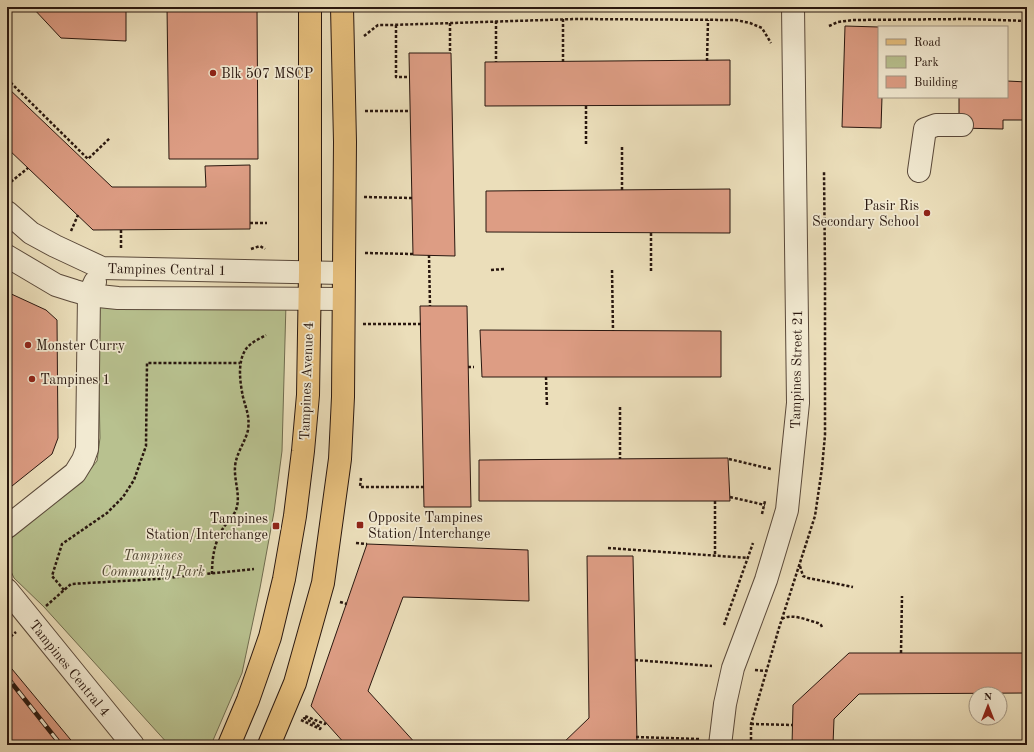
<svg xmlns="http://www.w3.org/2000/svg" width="1034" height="752" viewBox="0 0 1034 752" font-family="'Old Standard TT',serif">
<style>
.green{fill:#b8c18f;stroke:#706c4f}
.building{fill:#dd9d84;stroke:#29170f}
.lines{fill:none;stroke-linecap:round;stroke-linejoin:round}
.minor-casing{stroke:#5a493a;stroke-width:24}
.major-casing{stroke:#29170f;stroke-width:24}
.path{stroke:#29170f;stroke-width:2.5;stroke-dasharray:3 2;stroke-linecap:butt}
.minor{stroke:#f2ead2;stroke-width:22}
.major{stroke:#e6bf7d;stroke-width:22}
.rail-casing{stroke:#29170f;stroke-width:4.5}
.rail{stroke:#f2ead2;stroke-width:3;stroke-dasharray:9;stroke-linecap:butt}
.poi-dot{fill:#8f2418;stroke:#f2ead2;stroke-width:1.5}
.labels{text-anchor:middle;stroke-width:3.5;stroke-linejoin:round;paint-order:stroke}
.poi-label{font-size:14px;fill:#29170f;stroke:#f2ead2;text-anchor:start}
.street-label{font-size:14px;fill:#29170f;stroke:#f2ead2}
.park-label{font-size:14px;font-style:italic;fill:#544a35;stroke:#f2ead2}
</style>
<rect width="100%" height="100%" fill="#ebdeba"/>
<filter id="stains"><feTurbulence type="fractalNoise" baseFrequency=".005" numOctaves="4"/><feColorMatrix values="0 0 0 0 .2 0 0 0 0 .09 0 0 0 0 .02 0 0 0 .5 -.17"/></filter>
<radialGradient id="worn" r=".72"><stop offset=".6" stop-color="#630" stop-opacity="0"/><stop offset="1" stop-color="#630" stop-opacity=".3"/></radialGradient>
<polygon class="green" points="97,300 286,303 282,451 274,512 260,588 242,673 211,745 169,745 44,607 14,578 7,563 7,547 13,536 85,476 97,461 100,438"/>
<g class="building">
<polygon points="32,7 126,7 126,41 61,38"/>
<polygon points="167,7 257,7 258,159 169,159"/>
<polygon points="845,26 879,27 879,97 882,97 881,128 842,127"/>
<polygon points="409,53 451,53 455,256 413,255"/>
<polygon points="730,60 730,105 485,106 485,62"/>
<polygon points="1007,81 1027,82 1027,120 1003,120 1003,129 959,128 959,97 1007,97"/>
<polygon points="7,87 112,187 206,187 205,166 250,165 250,229 93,230 7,148"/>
<polygon points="730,189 730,233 486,232 486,191"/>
<polygon points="7,292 46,310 57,320 58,438 52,454 7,490"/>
<polygon points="420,306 467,306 471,507 424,507"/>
<polygon points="480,330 721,331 721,377 482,377"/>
<polygon points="728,458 730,501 479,501 479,460"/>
<polygon points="367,544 528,550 529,601 403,597 368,691 417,745 346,745 311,706"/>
<polygon points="587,556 633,556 637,740 631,745 561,745 589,718"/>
<polygon points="849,653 1027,653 1027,693 859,694 834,719 833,745 792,745 793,705"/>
<polygon points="7,663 75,745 7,745"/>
</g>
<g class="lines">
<g class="minor-casing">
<g id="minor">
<polyline points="919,171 925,129 936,125 962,125"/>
<polyline points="7,212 31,233 55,246 102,268 343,273"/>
<polyline points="7,256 56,285 75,291 89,295 118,298 343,299"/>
<polyline points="7,527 75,473 83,460 87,449 89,295 95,282"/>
<polyline points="7,590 133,745"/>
<polyline points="720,745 725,704 733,668 766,580 787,510 798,403 793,7"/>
</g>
</g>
<g class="major-casing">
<g id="major">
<polyline points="229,745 248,700 270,637 284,579 295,516 303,451 308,395 310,272 310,7"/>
<polyline points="269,745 295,683 323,583 340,459 343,397 345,142 342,7"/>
</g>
</g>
<g class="path">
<polyline points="563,19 563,62"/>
<polyline points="496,21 496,62"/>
<polyline points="450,23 450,53"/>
<polyline points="396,25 396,77 410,77"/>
<polyline points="829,26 838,22 853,20 969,19 1027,21"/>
<polyline points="364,36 378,25 391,25 575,19 736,20 750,23 762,28 771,43"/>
<polyline points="707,61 708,20"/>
<polyline points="7,79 88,159 110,138"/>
<polyline points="586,106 586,146"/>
<polyline points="365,111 410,111"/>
<polyline points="622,147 622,190"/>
<polyline points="7,185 28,168"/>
<polyline points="364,197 412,198"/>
<polyline points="250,223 267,223"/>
<polyline points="121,230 121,248"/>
<polyline points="71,231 78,215"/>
<polyline points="251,249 260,246 265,249"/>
<polyline points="365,253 413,254"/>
<polyline points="429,255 430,306"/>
<polyline points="491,270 504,269"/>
<polyline points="612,270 613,331"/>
<polyline points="651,271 651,233"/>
<polyline points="363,324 421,324"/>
<polyline points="468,367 474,367"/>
<polyline points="546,377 547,406"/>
<polyline points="620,407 620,459"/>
<polyline points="729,459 771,469"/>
<polyline points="361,478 360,487 424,487"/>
<polyline points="730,497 765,505"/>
<polyline points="715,501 715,556"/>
<polyline points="762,514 765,501"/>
<polyline points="356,543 367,544"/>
<polyline points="608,548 748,558"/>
<polyline points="800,566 803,576 808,578 853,587"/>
<path d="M212,574C212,559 214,544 222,530C226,523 233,517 236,510C241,496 234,481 235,467C236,453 245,443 248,430C250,416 246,409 243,397C240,382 237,362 246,349C250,343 259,339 266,335"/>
<polyline points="64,590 52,576 62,544 107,513 123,497 134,480 146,446 147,363 240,363"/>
<polyline points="340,602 347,604"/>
<polyline points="46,606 71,584 157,579 254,569"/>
<path d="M782,619C791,613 807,620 818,623L821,625L822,627"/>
<polyline points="724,625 753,543"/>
<polyline points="7,640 16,632"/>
<polyline points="901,653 902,596"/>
<polyline points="635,660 712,666"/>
<polyline points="755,670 767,671"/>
<polyline points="301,720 320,729 321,727 304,718 305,716 325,724 326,722"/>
<polyline points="751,724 793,725"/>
<polyline points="636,737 699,739"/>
<polyline points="154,741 157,745"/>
<polyline points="751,745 751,724 779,628 815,516 822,468 825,435 825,268 824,171"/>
</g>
<use href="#minor" class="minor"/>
<use href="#major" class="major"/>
<g class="rail-casing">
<polyline id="rail" points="7,677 61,745"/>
</g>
<use href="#rail" class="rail"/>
</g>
<g class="poi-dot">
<circle cx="213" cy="73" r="4"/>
<circle cx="927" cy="213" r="4"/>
<circle cx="28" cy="345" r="4"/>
<circle cx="32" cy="379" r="4"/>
<rect x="356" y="521" width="8" height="8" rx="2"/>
<rect x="272" y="522" width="8" height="8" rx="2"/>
</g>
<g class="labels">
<g class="poi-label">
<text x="221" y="78">Blk 507 MSCP</text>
<text x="919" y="210" text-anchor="end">Pasir Ris<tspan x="919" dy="16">Secondary School</tspan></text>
<text x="36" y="350">Monster Curry</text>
<text x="40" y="384">Tampines 1</text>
<text x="368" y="522">Opposite Tampines<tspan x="368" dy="16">Station/Interchange</tspan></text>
<text x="268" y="523" text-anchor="end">Tampines<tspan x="268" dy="16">Station/Interchange</tspan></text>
</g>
<g class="street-label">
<text transform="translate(167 269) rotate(1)" y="5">Tampines Central 1</text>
<text transform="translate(796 369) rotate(-89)" y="5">Tampines Street 21</text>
<text transform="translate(306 381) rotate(-88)" y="5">Tampines Avenue 4</text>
<text transform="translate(70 668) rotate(51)" y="5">Tampines Central 4</text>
</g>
<g class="park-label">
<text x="153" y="560">Tampines<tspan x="153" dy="16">Community Park</tspan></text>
</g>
</g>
<rect width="1034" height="752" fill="none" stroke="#ebdeba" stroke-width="24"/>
<rect x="8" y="8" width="1018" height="736" fill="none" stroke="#29170f" stroke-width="2"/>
<rect x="12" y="12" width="1010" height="728" fill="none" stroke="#29170f"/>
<rect x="878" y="26" width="130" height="72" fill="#f2ead2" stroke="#a29684"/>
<rect x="886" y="39" width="20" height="6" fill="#e6bf7d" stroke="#a29684"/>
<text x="914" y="46" font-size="12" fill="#29170f">Road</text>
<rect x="886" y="56" width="20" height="12" fill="#b8c18f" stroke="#a29684"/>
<text x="914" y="66" font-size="12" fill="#29170f">Park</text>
<rect x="886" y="76" width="20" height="12" fill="#dd9d84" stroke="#a29684"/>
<text x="914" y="86" font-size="12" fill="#29170f">Building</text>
<g transform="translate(988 706)"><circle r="19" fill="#f2ead2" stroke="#a29684"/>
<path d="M0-3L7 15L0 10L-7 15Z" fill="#8f2418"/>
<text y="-6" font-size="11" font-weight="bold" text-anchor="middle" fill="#29170f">N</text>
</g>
<rect width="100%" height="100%" filter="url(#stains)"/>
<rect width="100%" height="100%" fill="url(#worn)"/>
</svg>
